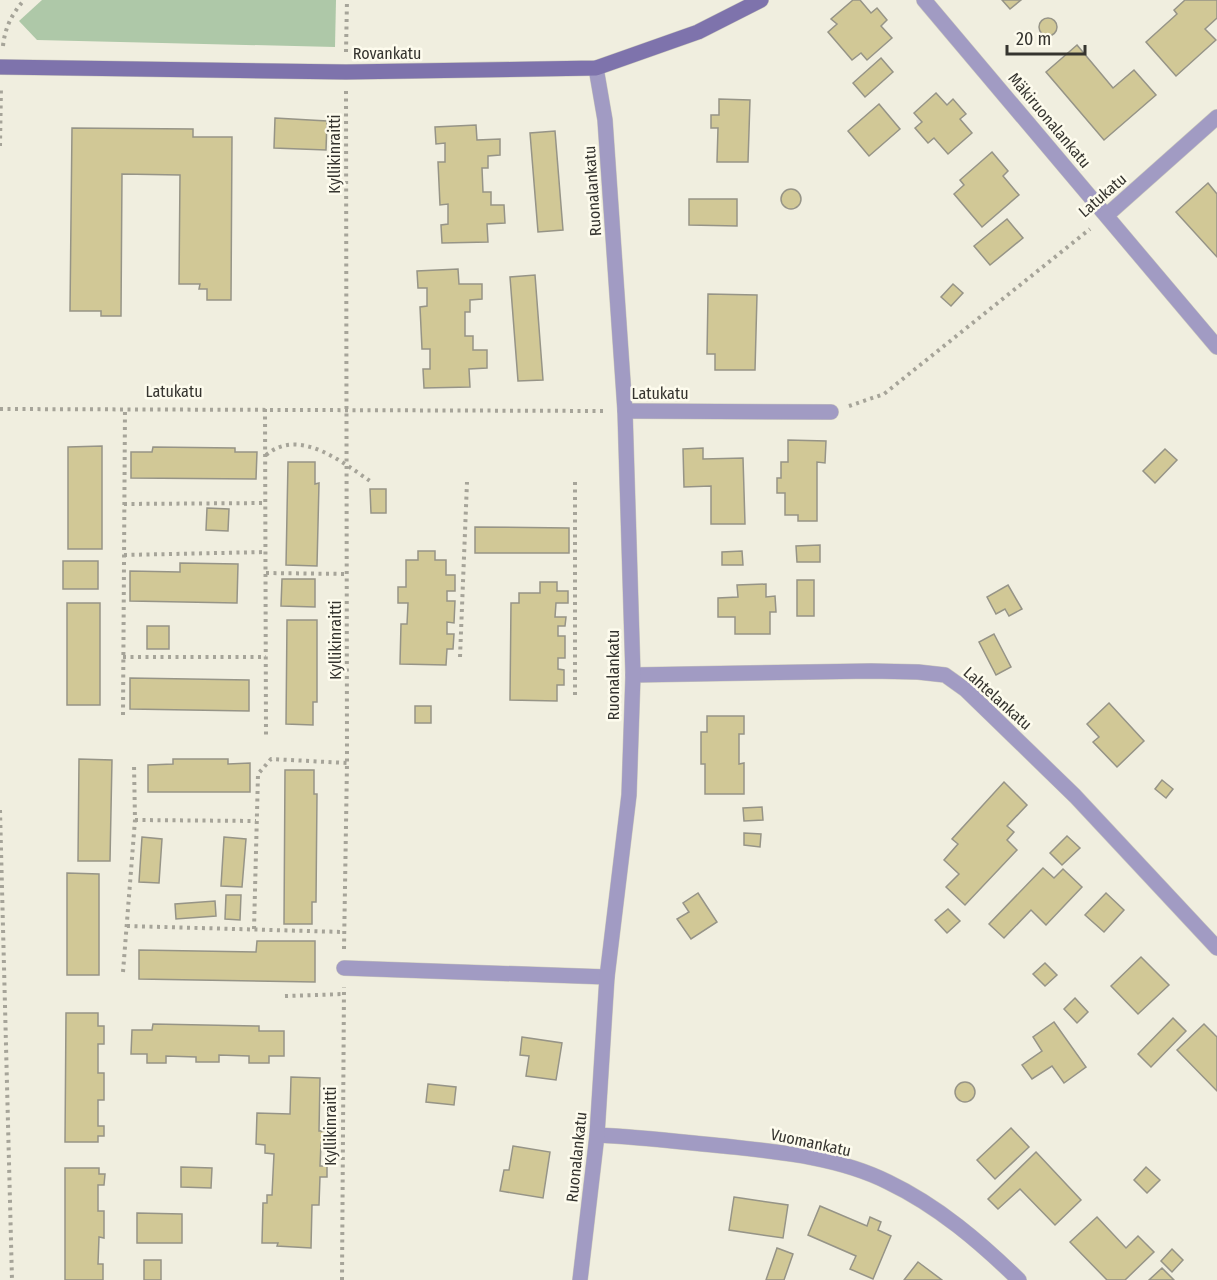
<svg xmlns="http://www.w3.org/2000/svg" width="1217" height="1280" viewBox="0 0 1217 1280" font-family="'Fira Sans Condensed',sans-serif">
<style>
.green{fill:#aec8a8}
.building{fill:#d1c896;stroke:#969487;stroke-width:1.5}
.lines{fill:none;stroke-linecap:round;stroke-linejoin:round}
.street-casing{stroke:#cbc9bc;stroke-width:16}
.secondary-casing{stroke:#cbc9bc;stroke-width:16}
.path{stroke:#a6a499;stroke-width:4;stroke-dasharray:3 4.5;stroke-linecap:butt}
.street{stroke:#a19bc3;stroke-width:15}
.secondary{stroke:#7e73ac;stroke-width:15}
.labels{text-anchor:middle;stroke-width:5;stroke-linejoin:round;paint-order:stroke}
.street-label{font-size:16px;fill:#35342f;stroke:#fdfbed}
</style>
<rect width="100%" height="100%" fill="#f0eedf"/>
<polygon class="green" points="42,0 336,0 335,47 37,40 19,21"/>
<g class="building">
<polygon points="853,0 860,0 871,13 877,8 887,20 881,26 892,38 867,60 861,53 852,60 828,32 837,24 831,19"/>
<polygon points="1002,0 1021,0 1010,9"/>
<polygon points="1185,0 1217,0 1217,18 1205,29 1216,40 1176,76 1146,42 1177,14 1174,10"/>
<circle cx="1048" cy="27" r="9"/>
<polygon points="1077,45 1113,88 1134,70 1156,95 1104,140 1046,72"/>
<polygon points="881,58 893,72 865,97 853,83"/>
<polygon points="936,93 947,105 953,99 966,114 960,119 972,133 948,154 934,138 928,143 915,128 922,122 914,113"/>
<polygon points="719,99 750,100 748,162 717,162 718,128 711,128 711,115 719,115"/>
<polygon points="879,104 900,129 869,156 848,131"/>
<polygon points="275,118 327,121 326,150 274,148"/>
<polygon points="476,125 477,140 500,139 500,155 488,156 488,168 482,168 483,192 491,192 491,205 504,205 505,223 487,224 488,242 442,243 441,225 448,224 448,204 440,205 438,162 445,162 445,143 436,144 435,127"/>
<polygon points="72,128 193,129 193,137 232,137 231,300 207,300 207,289 199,289 200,284 179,284 180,175 122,174 121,316 101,316 101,311 70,311"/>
<polygon points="555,131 563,230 538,232 530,133"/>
<polygon points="992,152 1008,171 1003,176 1019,195 982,227 954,194 964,185 960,180"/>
<polygon points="1208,183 1217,194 1217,257 1176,212"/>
<circle cx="791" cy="199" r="10"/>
<polygon points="689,199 737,199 737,226 689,225"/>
<polygon points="1007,219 1023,238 990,265 974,246"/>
<polygon points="458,269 459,284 482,284 482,299 470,300 470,312 465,312 465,336 473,336 473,350 487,350 487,368 469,369 470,387 424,388 423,369 430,369 430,349 422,349 420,307 427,306 427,288 418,288 417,271"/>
<polygon points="535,275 543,380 518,381 510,277"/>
<polygon points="953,284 963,293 951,306 941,297"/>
<polygon points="708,294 757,295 755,370 715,370 715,354 707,354"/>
<polygon points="788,440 826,441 825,463 817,462 817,521 798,521 798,515 785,515 785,493 777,493 777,478 781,478 781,462 788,462"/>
<polygon points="102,446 102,549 68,549 68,447"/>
<polygon points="153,447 235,448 235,452 257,452 256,479 131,478 131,452 152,452"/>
<polygon points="703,448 703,459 743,458 745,524 711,524 711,486 684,487 683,449"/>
<polygon points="1165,449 1177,460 1155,483 1143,471"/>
<polygon points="288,462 315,462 315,484 319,483 317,566 286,565"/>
<polygon points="370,489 386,489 386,513 371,513"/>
<polygon points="207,508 229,509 228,531 206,530"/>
<polygon points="475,527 569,528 569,553 475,553"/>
<polygon points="820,545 820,562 797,562 796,546"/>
<polygon points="418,551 435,551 435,560 446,560 446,575 455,575 455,591 447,591 447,601 455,601 454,623 447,622 447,634 454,634 453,649 447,649 446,665 400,664 401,624 407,624 408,603 398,603 398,587 406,587 406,560 418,560"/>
<polygon points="742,551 743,565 722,565 722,552"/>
<rect x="63" y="561" width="35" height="28"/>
<polygon points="180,563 238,564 237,603 130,601 130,571 180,572"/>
<polygon points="282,579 315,579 315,607 281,606"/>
<rect x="797" y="580" width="17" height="36"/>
<polygon points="540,582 557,582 557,591 568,591 568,603 556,603 555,617 566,617 565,626 558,626 558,636 565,636 565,658 558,658 558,669 564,670 564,685 557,685 557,701 510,700 511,603 519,603 519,593 540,593"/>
<polygon points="766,584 766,597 775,596 776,612 770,612 770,634 735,634 735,617 718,617 718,598 738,597 737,585"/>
<polygon points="1008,585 1022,609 1009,616 1005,609 996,614 987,597"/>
<rect x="67" y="603" width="33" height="102"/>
<polygon points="287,620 317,620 317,702 313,702 313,725 286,724"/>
<rect x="147" y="626" width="22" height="23"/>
<polygon points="994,634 1011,667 996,675 979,642"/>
<polygon points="130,678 249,680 249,711 130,709"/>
<polygon points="1109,703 1144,741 1117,767 1093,742 1099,737 1087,724"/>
<rect x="415" y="706" width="16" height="17"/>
<polygon points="707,716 744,716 744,734 739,734 739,764 744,763 744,794 705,794 705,764 701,764 701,732 707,732"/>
<polygon points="79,759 112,760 110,861 78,861"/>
<polygon points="173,759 228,759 228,764 250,763 250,792 148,792 148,765 173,764"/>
<polygon points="285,770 314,770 314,794 317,794 316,902 312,902 312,924 284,924"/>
<polygon points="1162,780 1173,789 1166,798 1155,789"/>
<polygon points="1004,782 1027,805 1007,826 1014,832 1007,840 1017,850 965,905 946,887 959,874 944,860 958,844 952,839"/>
<polygon points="762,807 763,820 744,821 743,808"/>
<polygon points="744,833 761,834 760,847 744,845"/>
<polygon points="1067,836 1080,848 1062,865 1050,853"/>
<polygon points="142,837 162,839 159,883 139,882"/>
<polygon points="224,837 246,839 242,887 221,886"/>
<polygon points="1043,868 1054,878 1063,869 1082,887 1046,925 1031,910 1004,938 989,924"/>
<polygon points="67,873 99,874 99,975 67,975"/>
<polygon points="698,893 717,922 691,939 677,919 689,912 683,903"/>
<polygon points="1106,893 1124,910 1104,932 1085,915"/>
<polygon points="226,895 241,895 240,920 225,919"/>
<polygon points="215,901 216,916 176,919 175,904"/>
<polygon points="948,909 960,921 947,933 935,920"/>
<polygon points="257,941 315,941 315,982 139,979 139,950 256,952"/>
<polygon points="1141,957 1169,985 1138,1014 1111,986"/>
<polygon points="1045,963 1057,975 1045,986 1033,974"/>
<polygon points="1075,998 1088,1012 1077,1023 1064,1009"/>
<polygon points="66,1013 98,1013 98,1026 104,1026 104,1044 98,1044 98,1073 104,1073 104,1100 98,1100 98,1126 104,1126 104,1136 98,1136 98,1142 65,1142"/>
<polygon points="1173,1018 1186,1031 1151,1067 1138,1054"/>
<polygon points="1054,1022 1086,1067 1064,1083 1052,1066 1032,1079 1022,1065 1042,1051 1033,1037"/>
<polygon points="153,1024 259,1026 259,1031 284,1031 284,1056 269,1056 269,1063 249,1063 249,1056 219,1055 219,1062 196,1062 196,1057 166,1056 166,1063 147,1063 147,1054 131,1054 132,1030 152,1030"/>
<polygon points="1204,1024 1217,1037 1217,1091 1177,1050"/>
<polygon points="522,1037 562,1043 556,1080 526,1076 529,1056 520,1055"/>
<polygon points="291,1077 320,1078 319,1131 327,1131 327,1143 321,1143 320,1166 327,1166 327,1177 320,1177 319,1205 312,1205 311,1248 277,1246 278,1243 262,1243 263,1203 267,1203 267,1195 272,1195 274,1154 265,1153 265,1145 256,1144 257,1113 290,1114"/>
<circle cx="965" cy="1092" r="10"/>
<polygon points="428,1084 456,1087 454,1105 426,1102"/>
<polygon points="1011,1128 1029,1147 995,1179 977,1160"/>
<polygon points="513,1146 550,1152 543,1198 500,1191 504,1170 509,1170"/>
<polygon points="1036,1152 1081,1200 1055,1225 1020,1189 998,1209 988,1199"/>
<polygon points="181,1167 212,1168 211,1188 181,1187"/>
<polygon points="1146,1167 1160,1180 1147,1193 1134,1180"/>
<polygon points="65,1168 99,1168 99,1174 105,1174 104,1185 98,1185 98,1211 104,1211 104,1238 99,1237 98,1264 103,1264 103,1280 65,1280"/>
<polygon points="734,1197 788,1205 783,1238 729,1230"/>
<polygon points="820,1206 867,1226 870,1217 881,1222 878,1230 891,1236 873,1279 850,1269 856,1256 808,1235"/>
<polygon points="137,1213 182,1214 182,1243 137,1243"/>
<polygon points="1097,1217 1126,1248 1138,1236 1154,1252 1125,1280 1107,1280 1070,1242"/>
<polygon points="777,1248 793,1254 784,1280 766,1280"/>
<polygon points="1172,1249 1183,1260 1172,1272 1161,1261"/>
<rect x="144" y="1260" width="17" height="20"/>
<polygon points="918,1262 942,1280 904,1280"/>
<polygon points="1162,1268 1174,1280 1149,1280"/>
</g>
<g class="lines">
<g class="street-casing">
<g id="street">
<polyline points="924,0 1217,347"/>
<polyline points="1107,215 1217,117"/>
<polyline points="625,411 831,412"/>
<polyline points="633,675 871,671 918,672 945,675 966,690 1075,796 1217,948"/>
<polyline points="344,968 607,977"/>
<path d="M597,1135C640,1137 682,1142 724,1146C779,1152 838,1157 888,1182C938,1206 980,1242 1019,1280"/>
<polyline points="580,1280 597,1135 607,977 629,795 633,675 625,411 605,120 596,68"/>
</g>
</g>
<g class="secondary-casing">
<polyline id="secondary" points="0,67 346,72 596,68 698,32 761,0"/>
</g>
<g class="path">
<path d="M3,46C5,27 12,14 24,0"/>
<polyline points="346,52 347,0"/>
<polyline points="0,146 1,87"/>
<polyline points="849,406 884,394 1090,229"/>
<polyline points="0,409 605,411"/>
<polyline points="265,409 266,735"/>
<path d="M266,455C299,427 342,462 370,481"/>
<polyline points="575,482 575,699"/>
<polyline points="124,504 266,503"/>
<polyline points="124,555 266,552"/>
<polyline points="266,573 347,574"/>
<polyline points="123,657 266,657"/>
<polyline points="460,657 467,482"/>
<polyline points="123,715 125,409"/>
<polyline points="0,810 12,1280"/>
<polyline points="135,820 256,821"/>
<polyline points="127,926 343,932"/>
<polyline points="254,929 258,774 271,759 347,763"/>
<polyline points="344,949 347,763 346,90"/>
<polyline points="123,972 135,820 134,764"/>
<polyline points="285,996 344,994"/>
<polyline points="342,1280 344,987"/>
</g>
<use href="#street" class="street"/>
<use href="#secondary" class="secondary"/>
</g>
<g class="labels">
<g class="street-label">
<text x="387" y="59">Rovankatu</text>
<text transform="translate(1050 120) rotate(50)" y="6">Mäkiruonalankatu</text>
<text transform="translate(334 154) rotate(-90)" y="6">Kyllikinraitti</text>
<text transform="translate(592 191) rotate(-94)" y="6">Ruonalankatu</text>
<text transform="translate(1102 195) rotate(-41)" y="6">Latukatu</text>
<text x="174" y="397">Latukatu</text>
<text x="660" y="399">Latukatu</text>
<text transform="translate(335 640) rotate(-90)" y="6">Kyllikinraitti</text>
<text transform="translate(613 675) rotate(-90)" y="6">Ruonalankatu</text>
<text transform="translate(998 698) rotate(42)" y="6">Lahtelankatu</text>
<text transform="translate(330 1126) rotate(-90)" y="6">Kyllikinraitti</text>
<text transform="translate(811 1142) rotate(12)" y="6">Vuomankatu</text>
<text transform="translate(576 1157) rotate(-84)" y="6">Ruonalankatu</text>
</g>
</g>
<path d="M1007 45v9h78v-9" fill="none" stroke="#35342f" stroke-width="3"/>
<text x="1016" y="45" font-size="18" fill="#35342f" stroke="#fdfbed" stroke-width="4.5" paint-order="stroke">20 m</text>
</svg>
